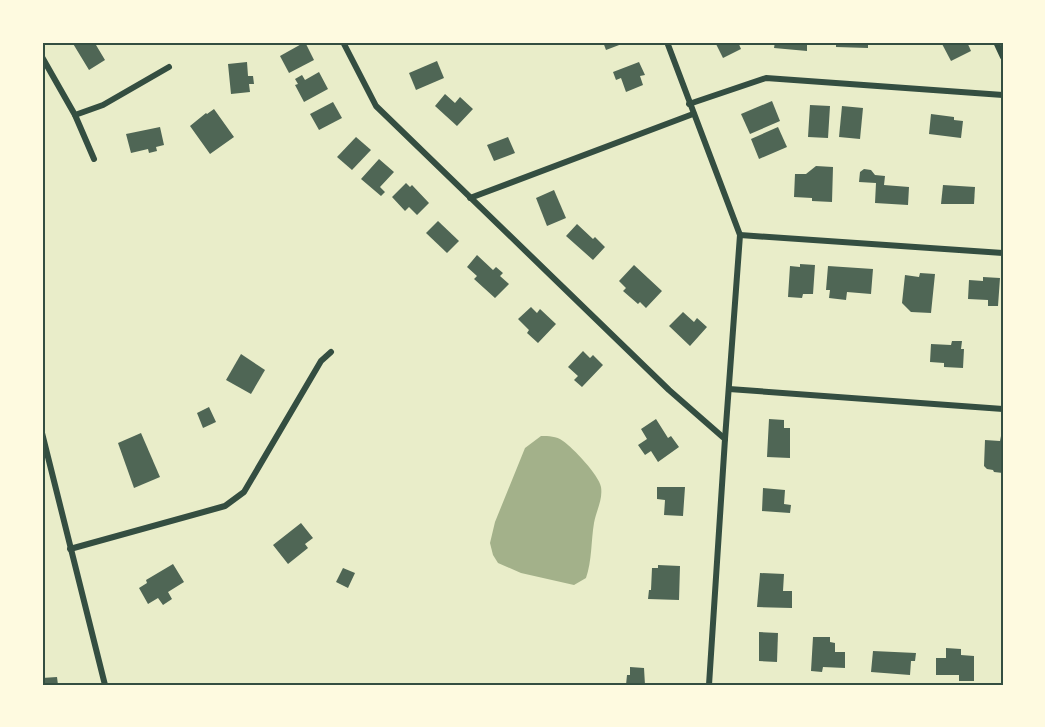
<svg xmlns="http://www.w3.org/2000/svg" width="1045" height="727" viewBox="0 0 1045 727" font-family="'PT Serif',serif">
<style>
.water{fill:#a3b18a}
.building{fill:#4f6655}
.lines{fill:none;stroke-linecap:round;stroke-linejoin:round}
.minor{stroke:#344e41;stroke-width:6}
.neatline{fill:none;stroke:#344e41;stroke-width:2}
</style>
<rect width="100%" height="100%" fill="#e9edc9"/>
<path class="water" d="M541,436C549,436 556,436 563,441C573,448 599,475 601,487C603,500 596,511 594,523C591,541 592,561 586,578L574,585L521,573L498,563L493,555L490,543L495,522L525,448Z"/>
<g class="building">
<polygon points="72,42 101,42 96,45 105,60 89,70"/>
<polygon points="305,42 314,60 289,73 280,56"/>
<polygon points="603,42 627,42 606,50"/>
<polygon points="715,42 738,42 741,49 723,58"/>
<polygon points="775,42 807,42 807,51 774,48"/>
<polygon points="836,42 868,42 868,48 836,47"/>
<polygon points="941,42 967,42 971,51 951,61"/>
<polygon points="437,61 444,78 416,90 409,73"/>
<polygon points="247,62 248,76 253,76 254,84 249,84 250,92 231,94 228,64"/>
<polygon points="639,62 645,75 640,76 643,85 626,92 621,78 616,80 613,72"/>
<polygon points="319,72 328,89 304,102 295,85 298,84 295,79 302,75 305,80"/>
<polygon points="445,94 455,103 460,97 473,109 457,126 435,106"/>
<polygon points="772,101 780,121 750,134 741,114"/>
<polygon points="333,102 342,118 319,130 310,114"/>
<polygon points="810,105 830,106 828,138 808,137"/>
<polygon points="842,106 863,108 860,139 839,137"/>
<polygon points="214,109 234,137 210,154 190,126 206,113 207,114"/>
<polygon points="931,114 954,117 954,120 963,121 961,138 929,134"/>
<polygon points="160,127 164,145 156,147 157,151 149,153 148,149 131,153 126,134"/>
<polygon points="778,127 787,147 759,159 751,139"/>
<polygon points="356,137 371,150 352,170 337,157"/>
<polygon points="508,137 515,153 494,161 487,145"/>
<polygon points="379,159 394,172 380,187 385,192 381,196 361,179"/>
<polygon points="816,166 833,167 832,202 812,201 812,198 794,197 795,174 806,174"/>
<polygon points="864,169 871,170 875,175 885,176 884,185 909,187 908,205 875,203 876,183 859,182 860,172"/>
<polygon points="406,183 410,187 412,185 429,203 417,215 409,207 405,211 392,197"/>
<polygon points="943,185 975,187 974,204 941,204"/>
<polygon points="554,190 566,218 547,226 536,198"/>
<polygon points="438,221 459,241 447,253 426,233"/>
<polygon points="577,224 593,239 595,237 605,247 593,260 566,236"/>
<polygon points="477,255 493,270 496,267 503,273 500,276 509,284 495,298 474,279 477,276 467,267"/>
<polygon points="800,264 815,265 813,294 803,294 802,298 788,297 790,266 800,267"/>
<polygon points="634,265 662,291 646,308 640,302 638,304 623,291 626,288 619,281"/>
<polygon points="828,266 873,269 871,294 847,292 846,300 829,298 830,290 826,290"/>
<polygon points="920,273 935,274 931,313 911,312 902,303 905,275 919,277"/>
<polygon points="983,277 1000,278 998,306 988,306 988,300 968,299 969,280 983,281"/>
<polygon points="531,307 537,313 540,309 556,324 538,343 527,333 529,330 518,319"/>
<polygon points="683,312 694,322 697,318 707,327 690,346 669,326"/>
<polygon points="952,341 962,341 961,349 964,349 963,368 944,367 944,363 930,362 931,344 951,345"/>
<polygon points="583,351 590,358 593,355 603,365 582,387 574,380 578,376 568,367"/>
<polygon points="241,354 265,370 251,394 226,380"/>
<polygon points="209,407 216,422 203,428 197,413"/>
<polygon points="656,419 668,438 671,436 679,447 658,462 651,451 645,455 638,445 647,439 641,429"/>
<polygon points="769,419 784,420 784,428 790,428 790,458 767,457"/>
<polygon points="141,433 160,477 134,488 118,443"/>
<polygon points="1001,436 1003,436 1003,473 994,472 993,470 987,469 984,466 985,440 1000,441"/>
<polygon points="657,487 685,487 683,516 664,515 665,500 657,499"/>
<polygon points="763,488 785,490 784,504 791,505 790,513 762,511"/>
<polygon points="301,523 313,538 305,544 308,548 288,564 273,545"/>
<polygon points="173,564 184,582 168,592 172,599 163,605 158,598 148,604 139,588 147,583 146,580"/>
<polygon points="658,565 680,566 679,600 648,599 649,590 651,590 652,568 658,568"/>
<polygon points="343,568 355,573 348,588 336,582"/>
<polygon points="760,573 784,574 783,591 792,591 792,608 757,607"/>
<polygon points="759,632 778,633 777,662 759,661"/>
<polygon points="813,637 830,637 830,642 835,643 835,652 845,652 845,668 823,667 822,672 811,671"/>
<polygon points="946,648 961,649 961,655 974,656 974,681 959,681 959,675 936,675 936,658 946,658"/>
<polygon points="873,651 916,653 915,661 911,661 910,675 871,672"/>
<polygon points="630,667 644,668 645,685 626,685 627,675 630,675"/>
<polygon points="57,677 58,685 42,685 42,678"/>
</g>
<g class="lines">
<g class="minor">
<polyline points="343,42 376,106 669,390 725,439 709,685"/>
<polyline points="667,42 740,235 725,439"/>
<polyline points="996,42 1003,57"/>
<polyline points="42,57 75,115 94,159"/>
<polyline points="689,104 766,78 1003,95"/>
<polyline points="75,115 103,105 169,67"/>
<polyline points="470,198 693,114"/>
<polyline points="740,235 1003,253"/>
<polyline points="729,389 1003,409"/>
<polyline points="42,433 105,685"/>
<polyline points="70,549 225,506 244,492 321,361 331,352"/>
</g>
</g>
<rect width="1045" height="727" fill="none" stroke="#fefae0" stroke-width="87"/>
<rect x="44" y="44" width="958" height="640" class="neatline"/>
</svg>
